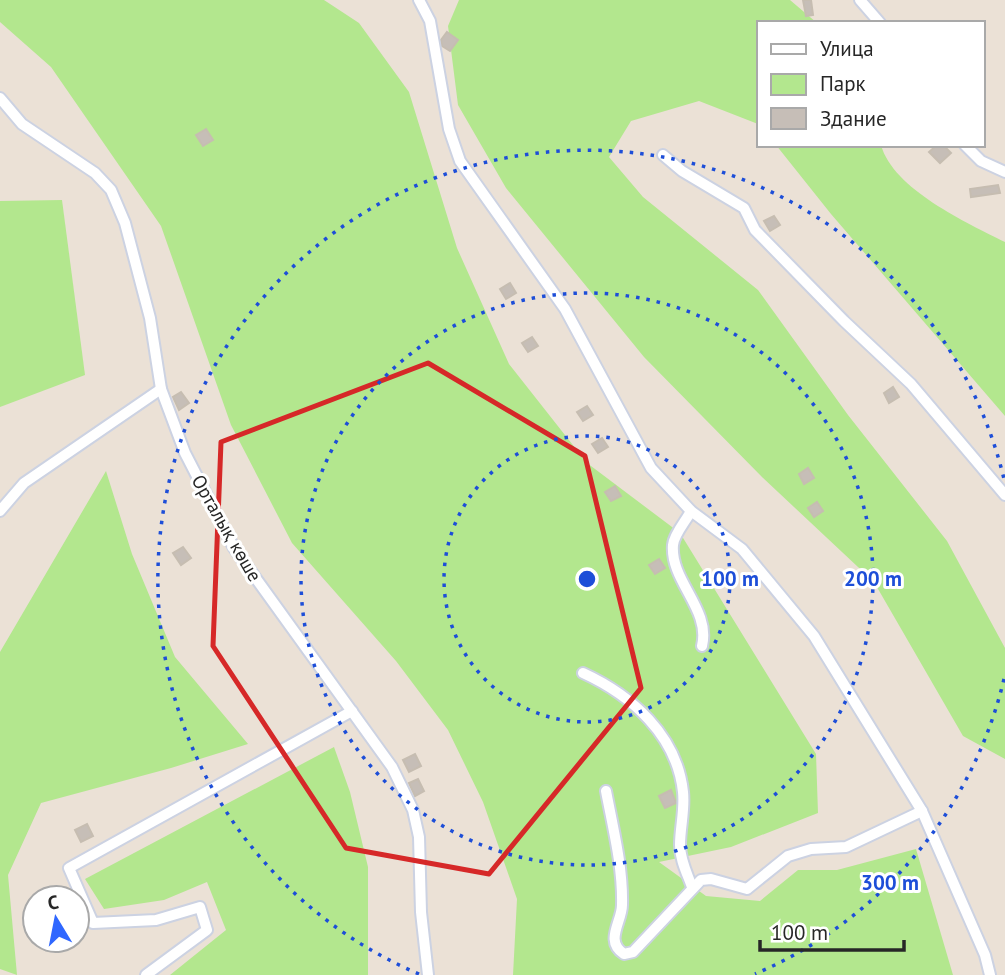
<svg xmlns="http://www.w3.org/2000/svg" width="1005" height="975" viewBox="0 0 1005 975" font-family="'PT Sans',sans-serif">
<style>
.green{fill:#b3e78e}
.building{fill:#c6beb7;stroke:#c6bdb1;stroke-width:2}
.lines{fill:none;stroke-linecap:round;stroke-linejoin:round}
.minor-casing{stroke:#ccd2e2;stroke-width:14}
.minor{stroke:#fff;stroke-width:10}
.marked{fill:none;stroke:#d62828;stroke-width:5;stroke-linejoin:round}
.ring{fill:none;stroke:#1d4ed8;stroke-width:3.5;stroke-dasharray:3.5 7}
.labels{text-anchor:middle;stroke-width:6;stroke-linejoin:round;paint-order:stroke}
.street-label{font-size:19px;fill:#272727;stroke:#fff}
.centre{fill:#1d4ed8;stroke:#fff;stroke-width:3.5}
.ring-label{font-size:21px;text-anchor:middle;font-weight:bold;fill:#1d4ed8;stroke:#fff;stroke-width:6;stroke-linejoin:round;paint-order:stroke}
</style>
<rect width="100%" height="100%" fill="#ebe1d6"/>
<g class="green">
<polygon points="0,0 324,0 359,23 409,92 457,248 509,364 587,463 680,533 816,754 818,813 731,847 659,862 706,896 760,901 798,870 837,870 916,849 953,975 513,975 517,899 483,802 448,730 396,661 292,543 231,425 161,226 51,67 0,22"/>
<polygon points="459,0 790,0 817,23 758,23 758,124 699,101 631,121 609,157 643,197 758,290 848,415 947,541 1005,648 1005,759 963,736 874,582 762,477 644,357 506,188 458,105 448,26"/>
<path d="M776,145H881C893,189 967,223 1005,242V416L831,214Z"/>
<polygon points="62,200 85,375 0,407 0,201"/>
<polygon points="106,471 132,554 175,657 248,744 171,768 41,803 8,875 17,975 0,969 0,652"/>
<polygon points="334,747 350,792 368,867 368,975 170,975 226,930 207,882 164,900 104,909 85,879"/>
</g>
<g class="building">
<polygon points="803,0 811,0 813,15 806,16"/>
<polygon points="447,32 458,40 450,51 442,46 441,40"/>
<polygon points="206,129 213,140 203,146 196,135"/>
<polygon points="937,145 943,145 951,153 940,163 929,152"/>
<polygon points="998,185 1000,193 971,197 970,189"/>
<polygon points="774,216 780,225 770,231 764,221"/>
<polygon points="510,283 516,293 506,299 500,289"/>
<polygon points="532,337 538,346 528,352 522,343"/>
<polygon points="893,387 899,397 889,403 884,393"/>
<polygon points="181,392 189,403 179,410 173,397"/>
<polygon points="587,406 593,415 583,421 577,412"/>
<polygon points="602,438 608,447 598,453 592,444"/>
<polygon points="808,468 814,478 804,484 799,474"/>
<polygon points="615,486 621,496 611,501 605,492"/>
<polygon points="817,502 823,511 814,517 808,508"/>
<polygon points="183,547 191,558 181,565 173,553"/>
<polygon points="659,559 665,568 655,574 649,565"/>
<polygon points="415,754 421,766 409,772 403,760"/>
<polygon points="418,779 424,791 415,796 409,783"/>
<polygon points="671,790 676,803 665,808 659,796"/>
<polygon points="87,824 93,836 81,842 75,830"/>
</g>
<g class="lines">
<g class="minor-casing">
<g id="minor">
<polyline points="419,0 430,21 449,129 460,161 565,309 651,468 691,511 742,549 814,636 922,811 985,955 990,975"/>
<polyline points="860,0 880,23"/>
<polyline points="0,98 22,124 95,173 111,190 125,223 150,318 161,389 185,453 234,548 392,767 413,810 419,837 421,912 428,975"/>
<polyline points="965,145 981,161 1005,172"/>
<polyline points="663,155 682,171 744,208 755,230 844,321 911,384 1005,495"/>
<polyline points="0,511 24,483 161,389"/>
<path d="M691,511C686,521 674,534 673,545C670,581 711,609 702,646"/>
<path d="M583,673C631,695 677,735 683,792C685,810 680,827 680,845C680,860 687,873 692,887"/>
<path d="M606,791C613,828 623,867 622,905C622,922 604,941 624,954L633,952L701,880L711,879L747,889L788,856L811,849L846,847L922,811"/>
<polyline points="146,975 207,930 200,907 156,920 93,923 69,868 352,711"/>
</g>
</g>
<use href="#minor" class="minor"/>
</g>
<path class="marked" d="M428,363L585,456L641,688L489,874L346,848L213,646L221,442Z"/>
<g class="ring">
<circle cx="587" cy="579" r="143"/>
<circle cx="587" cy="579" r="286"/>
<path d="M1004 679A429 429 0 0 1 755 974M419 974A429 429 0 1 1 1004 479"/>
</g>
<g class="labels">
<g class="street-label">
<text transform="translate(227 528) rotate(60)" y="7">Орталық көше</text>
</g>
</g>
<circle cx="587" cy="579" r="10" class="centre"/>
<g class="ring-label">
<text x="730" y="586">100 m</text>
<text x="873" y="586">200 m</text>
<text x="890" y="890">300 m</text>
</g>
<rect x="757" y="21" width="228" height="126" fill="#ffffff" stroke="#a9a9a9" stroke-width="2"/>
<rect x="771" y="44" width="35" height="10" fill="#ffffff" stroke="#a9a9a9" stroke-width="2"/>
<text x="820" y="56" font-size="21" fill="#272727">Улица</text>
<rect x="771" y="74" width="35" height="21" fill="#b3e78e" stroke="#a9a9a9" stroke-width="2"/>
<text x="820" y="91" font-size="21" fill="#272727">Парк</text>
<rect x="771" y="108" width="35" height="21" fill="#c6beb7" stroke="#a9a9a9" stroke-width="2"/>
<text x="820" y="126" font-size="21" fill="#272727">Здание</text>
<g transform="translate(56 919) rotate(350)"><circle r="33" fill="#ffffff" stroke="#a9a9a9" stroke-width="2"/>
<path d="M0-5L12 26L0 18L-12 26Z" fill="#2f67ff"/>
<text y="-10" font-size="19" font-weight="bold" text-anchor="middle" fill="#272727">С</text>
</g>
<path d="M760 940v10h144v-10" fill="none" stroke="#272727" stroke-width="3.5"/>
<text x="771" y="940" font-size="21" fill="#272727" stroke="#ffffff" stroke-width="5" paint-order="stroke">100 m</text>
</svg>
